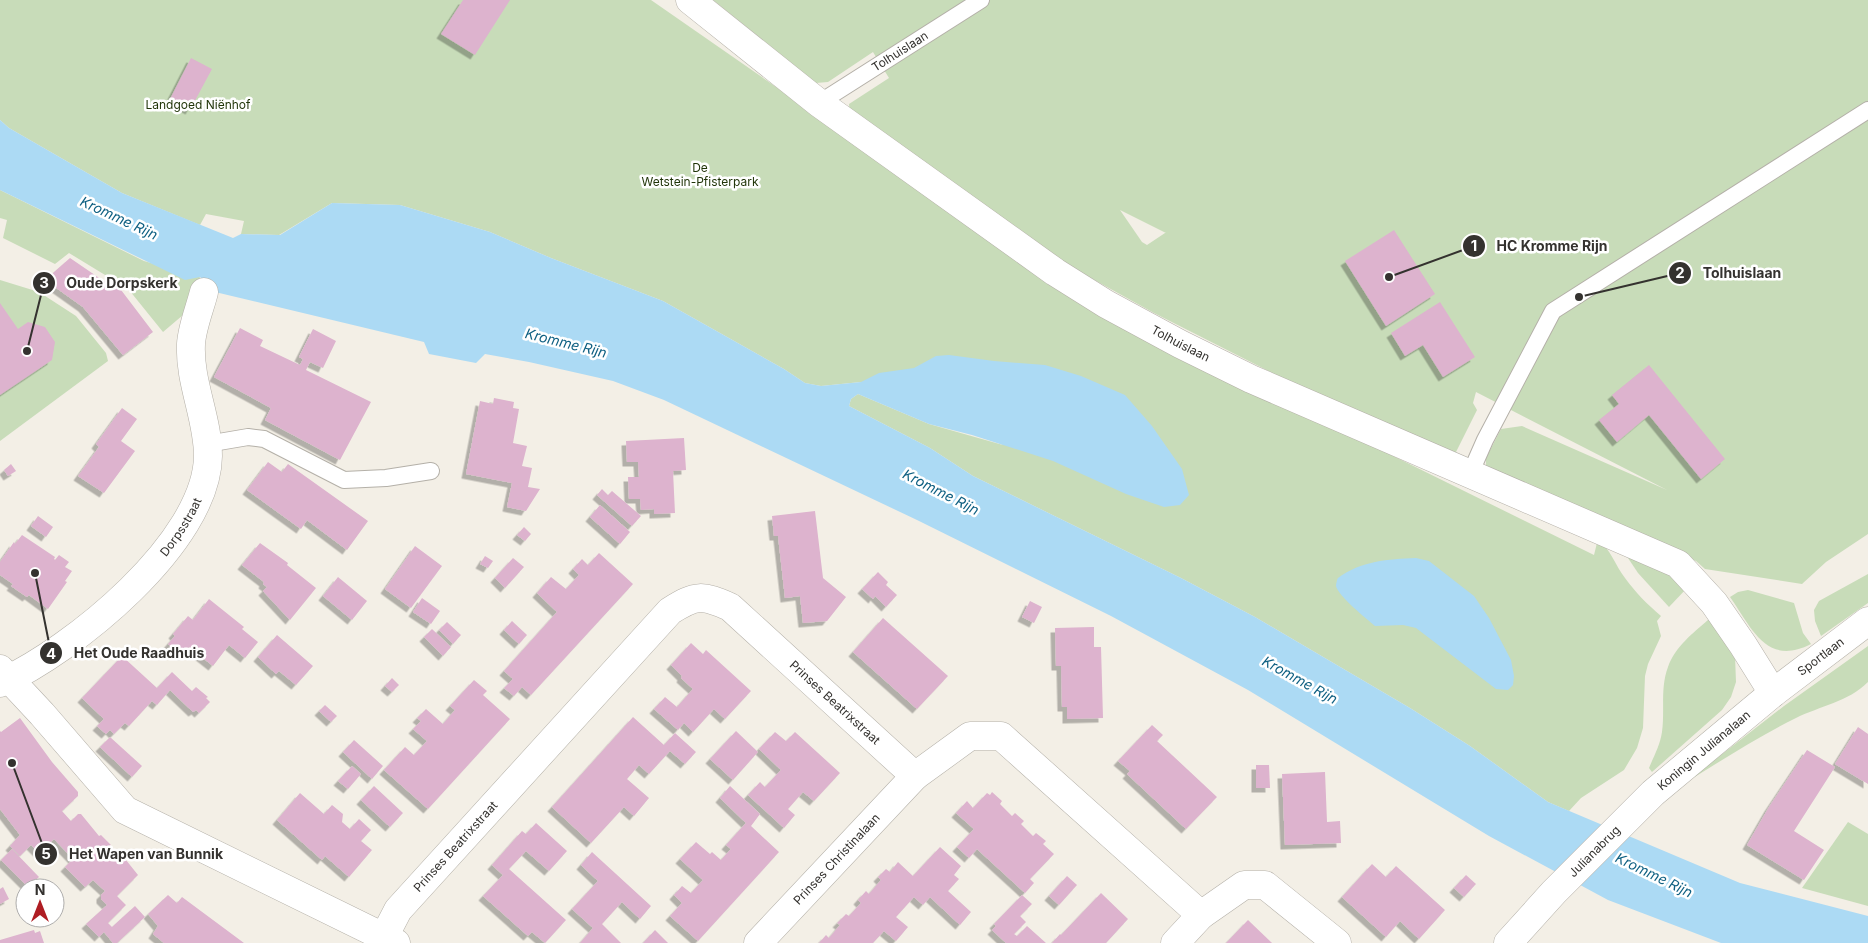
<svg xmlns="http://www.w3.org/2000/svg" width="1868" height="943" viewBox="0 0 1868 943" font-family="Inter,sans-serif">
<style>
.green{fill:#c8dcb9;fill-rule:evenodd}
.water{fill:#acdaf4}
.building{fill:#ddb3ce;filter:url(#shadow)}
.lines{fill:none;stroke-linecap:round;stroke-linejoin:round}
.service-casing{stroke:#b4b0a8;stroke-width:18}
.minor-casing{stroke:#b4b0a8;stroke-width:29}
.tertiary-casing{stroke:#b4b0a8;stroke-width:29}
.service{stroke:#fff;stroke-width:16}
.minor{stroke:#fff;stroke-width:28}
.tertiary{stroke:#fff;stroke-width:28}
.labels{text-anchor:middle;stroke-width:5;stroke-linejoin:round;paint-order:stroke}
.street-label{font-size:12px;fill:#34322f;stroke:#fff}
.park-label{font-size:12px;fill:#1f3307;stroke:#fff}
.water-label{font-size:14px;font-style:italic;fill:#0f6082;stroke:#fff}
.leader{fill:none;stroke:#34322f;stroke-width:2}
.callout-dot{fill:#34322f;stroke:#fff;stroke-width:2}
.mark-label{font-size:15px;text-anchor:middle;font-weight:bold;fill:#fff}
.callout-label{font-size:14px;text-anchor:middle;font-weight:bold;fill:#34322f;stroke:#fff;stroke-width:5;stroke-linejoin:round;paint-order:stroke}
</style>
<defs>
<filter id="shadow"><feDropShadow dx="-4.5" dy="4.5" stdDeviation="0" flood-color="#0004"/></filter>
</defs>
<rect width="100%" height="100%" fill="#f3efe6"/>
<g class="green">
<path d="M0,0H651L1097,310L1594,555L1598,539C1611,550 1615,565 1625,578C1636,593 1647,604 1661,616L1657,621L1661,636L1648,664L1645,676L1643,728L1637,748L1624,770L1581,798L1569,811L1548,802L1470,746L1410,708L1255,617L1181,578L973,476L930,448L849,406L851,399L858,394L929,424L1003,445L861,382L821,386L805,383L784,369L663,301L551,258L490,232L400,205L332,203L279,235L241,234L244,221L206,214L200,225L122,193L9,128L0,120Z"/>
<path d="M713,0H1868V534L1826,562L1802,584L1705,569L1696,561L1500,478L1486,470V458L1501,429L1522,426L1667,490L1476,392L1473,403L1477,410L1455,454L1379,427L1154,313L1089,277L1011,228L850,116L849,104L889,78L873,52L828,82L816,83ZM1120,210L1166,233H1165L1147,245L1142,242Z"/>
<polygon points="0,190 144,261 200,277 183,315 163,332 121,280 110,278 69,253 55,264 3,238 7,220 0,218"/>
<polygon points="0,280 39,292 76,316 106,353 108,361 0,441"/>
<polygon points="1626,555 1672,574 1687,588 1669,607 1638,573"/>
<polygon points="1868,574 1868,603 1821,636 1815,621 1814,610 1819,601"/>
<path d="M1748,590L1794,603L1803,633L1811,644C1766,667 1752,628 1730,597L1738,592Z"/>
<path d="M1708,620H1714L1735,656L1736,682L1731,697L1722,710L1652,772L1649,768C1654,756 1660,745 1662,732C1665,710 1660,688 1668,667C1675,647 1693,633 1708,620Z"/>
<path d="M1868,646V682C1848,702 1820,706 1796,718C1758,737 1722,760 1685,783L1784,706Z"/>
<polygon points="1848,822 1868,834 1868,906 1802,888"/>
</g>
<g class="water">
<polygon points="0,120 9,128 122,193 233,238 241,234 280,235 332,203 400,205 490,232 551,258 663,301 784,369 805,383 821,386 861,382 879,373 914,368 936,356 949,355 994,361 1045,365 1081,376 1125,395 1152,426 1182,469 1189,495 1180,505 1164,507 1126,494 1053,461 972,435 929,424 858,394 851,399 849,406 930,448 973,476 1181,578 1255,617 1410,708 1470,746 1548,802 1740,883 1868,916 1868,943 1721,943 1608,900 1489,836 1248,690 1111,616 917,520 664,400 613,381 529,362 485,354 476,363 429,354 424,342 215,292 200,277 185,280 0,190"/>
<path d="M1416,558L1429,561L1474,596L1489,618L1511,660L1514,676L1513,685L1508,690L1496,689L1416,628L1403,625L1375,626C1367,619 1338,596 1336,586C1336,585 1337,579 1338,578C1361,561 1388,559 1416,558Z"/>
</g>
<g class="building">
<polygon points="463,0 510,0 475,55 441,34"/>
<polygon points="191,58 212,69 190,110 170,99"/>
<polygon points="1394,230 1435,294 1386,326 1345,261"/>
<polygon points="70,258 111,286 115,282 153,332 123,355 83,307 45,280"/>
<polygon points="1440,302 1475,357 1443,377 1423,345 1405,356 1391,333"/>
<polygon points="0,303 18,329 28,322 45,327 55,342 52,360 0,395"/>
<polygon points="240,328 263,340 260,346 300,365 303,359 299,357 313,329 336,341 323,368 310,362 306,370 371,402 340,460 265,420 271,408 214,377"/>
<polygon points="1649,365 1725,459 1701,479 1649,415 1617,442 1599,420 1619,404 1612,395"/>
<polygon points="494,398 514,402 513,408 519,409 513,443 527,446 522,466 532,468 528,487 540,489 526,511 507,507 512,483 466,474 480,401 493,404"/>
<polygon points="122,408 137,419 121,441 135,451 104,493 78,476 99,447 96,444"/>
<polygon points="684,438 686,470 673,471 675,513 654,514 654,509 641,510 640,499 629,499 628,477 639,477 638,462 627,462 626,441"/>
<polygon points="268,462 282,472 288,464 368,521 347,550 307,520 301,529 247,490"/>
<polygon points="11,464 16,471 8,476 4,470"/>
<polygon points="602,489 608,495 612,491 641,516 632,526 597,495"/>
<polygon points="600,505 630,532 620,544 590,517"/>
<polygon points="815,511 823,578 846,597 827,621 803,623 800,596 785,598 778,536 774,536 772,516"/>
<polygon points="38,516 53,527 46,537 31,526"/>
<polygon points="524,527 531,534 525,541 517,535"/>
<polygon points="22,535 55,557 54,559 55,560 59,555 69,562 65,567 72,571 65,581 67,582 48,609 29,595 27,597 11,586 13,584 0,575 0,562 14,542 15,544"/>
<polygon points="260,543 288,563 287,565 316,588 290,620 263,591 267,587 263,584 264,582 242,565"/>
<polygon points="415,546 442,566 411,608 385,589"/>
<polygon points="599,553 633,584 531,695 522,687 514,696 504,688 513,679 504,671 557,612 537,593 551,577 566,589 579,575 573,569 582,559 588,565"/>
<polygon points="485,556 493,561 488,568 480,564"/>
<polygon points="513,558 524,567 505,588 495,578"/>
<polygon points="878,572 888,582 886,585 897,595 886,607 875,596 873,599 862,589"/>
<polygon points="338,577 367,601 352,620 323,596"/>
<polygon points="422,598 440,611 431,624 413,612"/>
<polygon points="209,599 244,627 242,629 258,642 245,658 229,645 213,666 189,647 183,656 168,644 175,636 173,634 188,616 193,620"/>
<polygon points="1030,601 1042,607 1034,623 1022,617"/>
<polygon points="883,618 948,676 917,709 853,652"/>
<polygon points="512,621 527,635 519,644 504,630"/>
<polygon points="447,622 461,635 453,644 439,630"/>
<polygon points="1094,627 1094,647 1101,647 1103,718 1067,719 1067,707 1062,707 1061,666 1056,666 1055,628"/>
<polygon points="432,629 451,647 443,656 424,637"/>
<polygon points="277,635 313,666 296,685 279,671 276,674 258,657"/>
<polygon points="691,643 703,654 706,650 751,691 725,719 714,709 693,732 684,723 678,730 654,709 665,697 677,707 693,689 681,678 682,676 671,665"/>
<polygon points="122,656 157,688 172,672 192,691 196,687 208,697 206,698 210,702 199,713 196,710 193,712 170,690 157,705 152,701 129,726 125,723 114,734 110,730 106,734 97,726 104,719 82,698"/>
<polygon points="392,678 399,685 392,692 385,686"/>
<polygon points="474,680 487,691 483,695 510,719 428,809 384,770 405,747 414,755 427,741 413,729 421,721 417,718 426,709 443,724 455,710 450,706"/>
<polygon points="325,705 337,716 331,722 319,711"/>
<polygon points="633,717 664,745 675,733 696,752 685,764 670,751 649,774 639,765 627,779 649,798 634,816 624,807 591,843 552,807"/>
<polygon points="20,718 52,762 78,792 78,796 62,811 71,821 78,814 81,814 99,836 101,835 111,845 109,846 120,857 122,855 138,875 117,896 126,905 108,923 112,927 135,906 145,917 117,943 113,943 104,932 99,937 86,924 107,905 101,899 101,895 105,891 93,880 85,887 65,867 73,859 54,839 39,853 31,845 20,856 10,846 20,835 0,809 0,731 1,732"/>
<polygon points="1152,725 1163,735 1157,741 1217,797 1186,829 1127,774 1130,771 1118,761"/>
<polygon points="1858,727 1868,734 1868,784 1835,764"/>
<polygon points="736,731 758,752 733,780 710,759"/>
<polygon points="775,732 786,741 795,732 840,773 814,801 803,792 788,809 795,815 784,828 748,795 760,782 765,787 781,770 759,749"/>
<polygon points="110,737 142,766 132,777 100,747"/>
<polygon points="354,740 383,766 372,779 343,752"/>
<polygon points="1807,750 1835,767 1794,831 1824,850 1804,880 1747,845 1769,807"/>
<polygon points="1256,765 1269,765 1270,788 1256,788"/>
<polygon points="352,766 361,774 348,789 338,781"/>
<polygon points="1325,772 1327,822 1340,821 1341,843 1285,845 1282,774"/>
<polygon points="374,786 403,813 390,827 361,800"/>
<polygon points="730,786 760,814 751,826 779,852 698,941 670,916 682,903 674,895 682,886 691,893 703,880 680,859 696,842 710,854 712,852 721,860 731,849 726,845 746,823 720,798"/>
<polygon points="992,792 1002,801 1000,804 1012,816 1015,813 1024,821 1021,824 1033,836 1036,833 1046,841 1043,844 1054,854 1030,879 1034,883 1025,893 977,849 969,858 957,847 974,829 956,813 967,801 973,808 987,793 990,795"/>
<polygon points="300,793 324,814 332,805 343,814 342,822 350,829 359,819 371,830 361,841 372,850 349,877 325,856 322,860 277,820"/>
<polygon points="536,823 567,851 549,871 526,851 509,869 566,920 545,943 532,932 528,936 483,896 503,875 492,865 522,831 526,834"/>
<polygon points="940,847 961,866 954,875 959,879 948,891 971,912 960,925 930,897 923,905 914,897 896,917 908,927 896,941 884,931 873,943 819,943 826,935 829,938 840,925 837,923 846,914 849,916 861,903 858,900 866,891 869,894 881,880 878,877 886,869 890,872 898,862 913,876"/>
<polygon points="12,849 39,877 28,887 1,860"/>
<polygon points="592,852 651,906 640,919 622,902 602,924 621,943 580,943 593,928 572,909 598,881 581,865"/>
<polygon points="1372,864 1386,877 1396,866 1445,910 1419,939 1400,921 1386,937 1342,897"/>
<polygon points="1466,875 1476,884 1464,897 1454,888"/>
<polygon points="1067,876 1077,885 1059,905 1049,896"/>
<polygon points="3,887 9,899 0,904 0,889"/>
<polygon points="1101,893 1128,919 1106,943 1052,943 1060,934 1061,935"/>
<polygon points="168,895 177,903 182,897 244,943 164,943 153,934 158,926 148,914"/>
<polygon points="1022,895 1032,904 1020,916 1026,922 1014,934 1017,936 1027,926 1046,943 1006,943 992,930 996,926 994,924"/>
<polygon points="1248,920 1272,943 1226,943"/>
<polygon points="34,930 35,933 40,931 44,943 0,943 0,940"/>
<polygon points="655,930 668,943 643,943"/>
</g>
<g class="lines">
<g class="service-casing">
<g id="service">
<path id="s1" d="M819,103L981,0"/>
<polyline points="207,444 248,437 264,439 344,480 386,478 431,471"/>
<polyline points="1470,474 1485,440 1553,311 1868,110"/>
</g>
</g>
<g class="minor-casing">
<g id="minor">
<path id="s2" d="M690,0L819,103L1055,272L1106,304L1180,344L1251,379L1678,564L1714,603L1743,645L1773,693"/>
<polyline points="0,669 42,714 125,810 396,943"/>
<path id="s3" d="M0,683C72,651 207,542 208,456C208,418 189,382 191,344C192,327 200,308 204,292"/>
<path id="s4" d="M384,937L398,910L670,611C697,594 702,595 730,607L915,776L970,736H1001L1201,915L1244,885H1265L1337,943"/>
<path id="s5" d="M758,943L915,776"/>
<polyline points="1175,943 1201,915"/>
</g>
</g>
<g class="tertiary-casing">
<g id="tertiary">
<path id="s6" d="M1508,943L1554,892L1653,793L1773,693L1868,621"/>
</g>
</g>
<use href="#service" class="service"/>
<use href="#minor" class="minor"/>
<use href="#tertiary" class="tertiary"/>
</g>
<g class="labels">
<g class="street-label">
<text dy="4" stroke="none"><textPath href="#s1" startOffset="96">Tolhuislaan</textPath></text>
<text dy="4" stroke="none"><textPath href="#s2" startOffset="600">Tolhuislaan</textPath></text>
<text dy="4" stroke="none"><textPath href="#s3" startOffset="242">Dorpsstraat</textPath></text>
<text dy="4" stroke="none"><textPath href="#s6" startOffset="425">Sportlaan</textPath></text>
<text dy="4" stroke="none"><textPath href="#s4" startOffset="641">Prinses Beatrixstraat</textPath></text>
<text dy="4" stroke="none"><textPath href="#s6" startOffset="275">Koningin Julianalaan</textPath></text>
<text dy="4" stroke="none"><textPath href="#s4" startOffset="116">Prinses Beatrixstraat</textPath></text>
<text dy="4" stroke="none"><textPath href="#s6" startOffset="126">Julianabrug</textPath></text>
<text dy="4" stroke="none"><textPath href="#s5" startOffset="115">Prinses Christinalaan</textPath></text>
</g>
<g class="park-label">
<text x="198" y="109">Landgoed Niënhof</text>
<text x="700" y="172">De<tspan x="700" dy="14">Wetstein-Pfisterpark</tspan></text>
</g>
<g class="water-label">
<text transform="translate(119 218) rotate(25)" y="5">Kromme Rijn</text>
<text transform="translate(566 343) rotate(14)" y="5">Kromme Rijn</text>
<text transform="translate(941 492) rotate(27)" y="5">Kromme Rijn</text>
<text transform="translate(1300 680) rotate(29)" y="5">Kromme Rijn</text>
<text transform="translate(1654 875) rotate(26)" y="5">Kromme Rijn</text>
</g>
</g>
<path class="leader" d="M1389 277L1474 246M1579 297L1680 273M27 351L44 283M35 573L51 653M12 763L46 854"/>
<g class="callout-dot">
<circle cx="1389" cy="277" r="5"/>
<circle cx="1579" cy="297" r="5"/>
<circle cx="27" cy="351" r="5"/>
<circle cx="35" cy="573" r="5"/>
<circle cx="12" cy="763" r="5"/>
<circle cx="1474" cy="246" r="12"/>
<circle cx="1680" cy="273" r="12"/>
<circle cx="44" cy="283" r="12"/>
<circle cx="51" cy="653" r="12"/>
<circle cx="46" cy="854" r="12"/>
</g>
<g class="mark-label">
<text x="1474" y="251">1</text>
<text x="1680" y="278">2</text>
<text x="44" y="288">3</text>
<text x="51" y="659">4</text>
<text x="46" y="859">5</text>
</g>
<g class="callout-label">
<text x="1552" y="251">HC Kromme Rijn</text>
<text x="1742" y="278">Tolhuislaan</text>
<text x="122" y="288">Oude Dorpskerk</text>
<text x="139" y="658">Het Oude Raadhuis</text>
<text x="146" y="859">Het Wapen van Bunnik</text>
</g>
<g transform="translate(40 903)"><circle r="24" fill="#ffffff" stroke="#aeadac"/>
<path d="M0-4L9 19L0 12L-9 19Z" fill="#af1d23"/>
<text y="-8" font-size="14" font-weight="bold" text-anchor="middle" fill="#34322f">N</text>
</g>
</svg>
